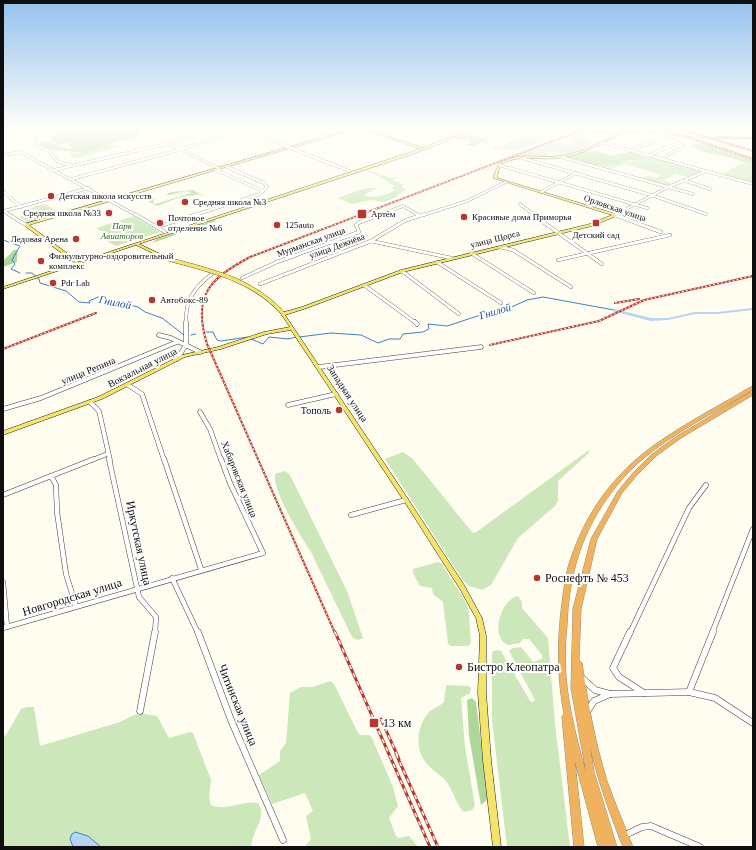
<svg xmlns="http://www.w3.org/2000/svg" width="756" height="850" viewBox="0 0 756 850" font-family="'Times New Roman',serif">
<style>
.green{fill:#cce8ba}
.forest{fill:#aed89a}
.water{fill:#b6d5f4;stroke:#3f81c9}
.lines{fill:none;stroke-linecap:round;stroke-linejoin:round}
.stream{stroke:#3f81c9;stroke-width:1}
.river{fill:#b6d5f4;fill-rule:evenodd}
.minor-far4-casing{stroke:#414141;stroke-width:3}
.minor-far3-casing{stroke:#414141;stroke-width:3.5}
.minor-far2-casing{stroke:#414141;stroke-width:5}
.minor-far1-casing{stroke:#414141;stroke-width:5.5}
.minor-casing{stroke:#414141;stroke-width:7}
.major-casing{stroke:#1f1f1f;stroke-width:1}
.highway-casing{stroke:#1f1f1f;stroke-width:0.5}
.minor-far4{stroke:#fff;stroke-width:2.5}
.minor-far3{stroke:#fff;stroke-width:3}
.minor-far2{stroke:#fff;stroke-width:4}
.minor-far1{stroke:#fff;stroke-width:4.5}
.minor{stroke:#fff;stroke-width:6}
.major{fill:#f4e46a;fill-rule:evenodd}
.highway{fill:#f0b25d;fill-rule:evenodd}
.rail-far1-casing{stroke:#ba352a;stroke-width:2}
.rail-casing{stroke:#ba352a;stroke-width:3}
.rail-far1{stroke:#fff;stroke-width:1;stroke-dasharray:2;stroke-linecap:butt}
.rail{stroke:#fff;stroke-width:1.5;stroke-dasharray:4.5;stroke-linecap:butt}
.major-bridge-casing{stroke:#1f1f1f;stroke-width:4;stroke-linecap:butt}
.major-bridge{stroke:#f4e46a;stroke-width:3.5}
.poi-dot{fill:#ba352a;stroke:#fff;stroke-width:1.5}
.labels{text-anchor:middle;stroke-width:4;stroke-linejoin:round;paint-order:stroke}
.far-poi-label{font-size:9px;fill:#0e0e0e;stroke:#fff;text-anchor:start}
.far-street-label{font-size:9px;fill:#0e0e0e;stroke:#fff}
.far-park-label{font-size:9px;font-style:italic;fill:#266420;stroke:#fff}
.street-label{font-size:10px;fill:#0e0e0e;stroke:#fff}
.poi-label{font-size:10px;fill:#0e0e0e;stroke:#fff;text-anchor:end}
.water-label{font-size:11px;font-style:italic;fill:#1b549c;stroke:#fff}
.near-street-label{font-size:12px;fill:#0e0e0e;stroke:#fff}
.near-poi-label{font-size:12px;fill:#0e0e0e;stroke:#fff;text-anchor:start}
</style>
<rect width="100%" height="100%" fill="#fefdf0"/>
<g class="green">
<polygon points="581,132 590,135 584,139 594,143 585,147 577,146 584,148 568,154 553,151 547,154 551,157 550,157 512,158 556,142 576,146 570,144 574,143 575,141 563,139"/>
<path d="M521,136L543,140C534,146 500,156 491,146L500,147Z"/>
<polygon points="114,143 120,147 78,158 73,158 68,153 93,152"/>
<path d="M646,156L700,170L701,172L689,177L676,174L663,180L672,184L667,187L638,178L650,176L657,178L662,175L625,164L609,170L595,166C605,164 641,161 646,156Z"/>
<polygon points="743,163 753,164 753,183 722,174"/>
<path d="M369,170L390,178L400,177L392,180L403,184L402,188L406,190L397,195V197L384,202L371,200L352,204L338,198C348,194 367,186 377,188L364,195C372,199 386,195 394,191L392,187L395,186L373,173L366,172Z"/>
<polygon points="45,204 55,210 40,214 35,211 40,209 33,210 30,208"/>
<polygon points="33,212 42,218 27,222 19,217"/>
<polygon points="134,216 160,232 116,246 105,240 112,238 96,228"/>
<polygon points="589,450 589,453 558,481 558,501 555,506 518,538 491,585 482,590 469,586 462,579 385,459 403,452 412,458 472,532 475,533"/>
<path d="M285,471L290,475L347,591L363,638C359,641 356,640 352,637L311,552C301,537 272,491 275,474Z"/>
<polygon points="438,562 441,563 467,604 469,614 471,643 468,646 451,646 448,644 443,602 433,594 432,588 420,586 413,573 413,569"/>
<path d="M518,596L522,602V608L548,638L555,724L570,847H507L492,720V652L497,650L501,651L530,701L533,702L535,700L509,651L513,648L521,647L533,662L542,659V655L529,639H523L520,643L508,645C489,637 501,599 518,596Z"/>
<polygon points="330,681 334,684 358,733 361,735 370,735 372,738 393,787 398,806 389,818 396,836 399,838 409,836 418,847 305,847 311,839 306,816 313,811 305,793 272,804 259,775 280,761 280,751 286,743 290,693 301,687 313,687"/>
<path d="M446,685L469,686L471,688L470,693L461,698L465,747L475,806L472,810L464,812C455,803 453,789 445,780C440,774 436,773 431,768C414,753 415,729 429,712C434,708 440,706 444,702Z"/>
<path d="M27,707H34L40,746L120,722L134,715L144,714L157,716L169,738L190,732L193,733L211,780L209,798L211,805C226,812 243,800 258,803C268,817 252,830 251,847H101L88,836L72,845L73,847H5L3,844V736L6,735L21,709Z"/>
</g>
<g class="forest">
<path d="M72,128C87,128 131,124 141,133L134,139L115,142L98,150L85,153L46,149L39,145L44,142H36C51,138 58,150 72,148L69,145L72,142L59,145L53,142L51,139L54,134Z"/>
<path d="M462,134L485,139L488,144L479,143L474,147L463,144H470L468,142L472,140C465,138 459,141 452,139Z"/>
<path d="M700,142L753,159V164C744,163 737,159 728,157C715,154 702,153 691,146Z"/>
<polygon points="597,151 610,156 631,152 645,157 640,160 628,160 617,164 595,166 567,157 580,152"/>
<polygon points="193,190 204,196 197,194 196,195 181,197 157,206 142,198 154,198 153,203 156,204 191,193 187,191 170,195 166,195 171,192"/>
<polygon points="214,220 217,221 152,243 157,239"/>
<polygon points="14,250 17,250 17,262 3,267 3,261"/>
<polygon points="472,698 476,702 488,799 481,805 469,736 467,700"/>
</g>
<polygon class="water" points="75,832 88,836 101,847 73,847 70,839 72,834"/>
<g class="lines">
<g class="stream">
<polyline points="561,128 585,132 624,133 643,131 703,138"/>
<polyline points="711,138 753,139"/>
<polyline points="3,240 20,246 12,260 15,264 11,269 20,273"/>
<polyline points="26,273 32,273 39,279 40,283 66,291 79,302 90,303 89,301 98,297 138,307 145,312 162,318 184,335"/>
<polyline points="206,332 213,332 217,340 221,341 248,337"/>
<polyline points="191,335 196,334"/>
<polyline points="299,337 331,333 361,335 378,343 389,339 400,339 403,334 423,332 429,329 428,324 447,326 493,311 505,310 527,300 543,297 614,310"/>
<polyline points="251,339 263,344 269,337 288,339 296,337"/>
</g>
<polygon class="river" points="753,308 753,310 717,314 695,314 668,320 651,321 612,311 612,310 614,309 651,318 668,318 695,312 717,312"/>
<g class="minor-far4-casing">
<g id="minor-far4">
<polyline points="39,128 35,141 37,146 48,150 58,162 71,165"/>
<polyline points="300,128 326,138"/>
<polyline points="462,132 487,138 507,128"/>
<polyline points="266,138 349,171"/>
<polyline points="600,142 753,184"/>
<polyline points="167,143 220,169"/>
<polyline points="179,149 256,128"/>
<polyline points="630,151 667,135 685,140"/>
<polyline points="3,155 20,152 136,215"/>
<polyline points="649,155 685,140"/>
<polyline points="561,157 693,194"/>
<polyline points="522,158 651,195 706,214"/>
<polyline points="661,159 684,146"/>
<polyline points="499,165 647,208"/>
<polyline points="54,170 166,144 208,130 220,128"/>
<polyline points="216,170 263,191"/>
<polyline points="72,179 179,150"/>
<polyline points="683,180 710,189"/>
<polyline points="3,191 21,207"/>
<polyline points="541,192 576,173"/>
<polyline points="520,204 534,215"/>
<polyline points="4,211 89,188"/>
<polyline points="4,211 10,215"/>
<polyline points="195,215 260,194 267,187 264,183 227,167"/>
<polyline points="380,215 403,206 418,215"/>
<polyline points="423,215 467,201 506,182"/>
<polyline points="615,215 666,188 706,171"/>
</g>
</g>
<g class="minor-far3-casing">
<g id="minor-far3">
<polyline points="8,214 26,225"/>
<polyline points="135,214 165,232"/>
<polyline points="416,214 418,215"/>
<polyline points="532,214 602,264"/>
<polyline points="615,215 617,214"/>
<polyline points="615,215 661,232"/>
<polyline points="157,227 198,214"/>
<polyline points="371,241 451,258"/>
<polyline points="500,247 513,250 571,287"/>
<polyline points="471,253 534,293"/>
<polyline points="558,260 670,235"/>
<polyline points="437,262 501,303"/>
<polyline points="402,271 459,314"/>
<polyline points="242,278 277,262 359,232 356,225 358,223 382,214"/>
<polyline points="260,284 371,241 406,220 426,214"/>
<polyline points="364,285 416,323"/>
<path d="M186,323C185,299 195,287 213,273"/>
</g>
</g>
<g class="minor-far2-casing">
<g id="minor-far2">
<polyline points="415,322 417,324"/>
<polyline points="159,335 171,338 200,352"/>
<polyline points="177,359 186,345 186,322"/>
<polyline points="319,367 481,347"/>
<polyline points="128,385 142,394 164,460"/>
<polyline points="90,402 99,411 110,460"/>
<polyline points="288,405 336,394"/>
<polyline points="3,409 41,398 177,342"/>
<polyline points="200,412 210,429 221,460"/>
<polyline points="92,460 107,454"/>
</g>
</g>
<g class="minor-far1-casing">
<g id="minor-far1">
<polyline points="109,459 139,597 156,617 155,633"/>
<polyline points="164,459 201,569"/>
<polyline points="51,476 56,485 57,512 66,574 76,606"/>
<polyline points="3,495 94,459"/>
<polyline points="351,515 406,500"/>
<polyline points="172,578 198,633"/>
<polyline points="3,582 7,627"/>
<polyline points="3,628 263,553 230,483 221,459"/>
<polyline points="630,633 689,508 706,485"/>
<polyline points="712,633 753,529"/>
</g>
</g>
<g class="minor-casing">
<g id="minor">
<polyline points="198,632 231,720 283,840"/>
<polyline points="630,632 613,668 619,677 644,693"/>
<polyline points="582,678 595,690 610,694 594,701 588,710"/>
<polyline points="689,692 713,632"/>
<polyline points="610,694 689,692 715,698 753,723"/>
<polyline points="140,711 155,632"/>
<polyline points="623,836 642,827 651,826 700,847"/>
</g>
</g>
<g class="major-casing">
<g id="major">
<polygon points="354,128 359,128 29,225 79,262 420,149 361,128 366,128 423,148 445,139 466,128 470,128 447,141 413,154 139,244 169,258 169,260 167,260 136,245 3,289 3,287 75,263 25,226 25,224"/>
<path d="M627,128H630C611,140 581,156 558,158C537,161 520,153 500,165L497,178L616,214V216L592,226L403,272L304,309L285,315L408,499L464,585L482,618L486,636V693L491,760L501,847H493L483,760L478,693L480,636L476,618L460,589L404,501L291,330L267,334L221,349L185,357L102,399L3,435V431L98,397L182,355L218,347L264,332L290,327L279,311L280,310H282L284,312L302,307L401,270L590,224L612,215L493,178C496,170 497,164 504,161C521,152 541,159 559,156C581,154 607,139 627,128Z"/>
</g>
</g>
<g class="highway-casing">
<path id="highway" d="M753,386V390C714,413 672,433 638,463C611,488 589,521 578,557C571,579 568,602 567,625C565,642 565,660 566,677C569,709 577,741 586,772L571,688L573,609L591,539L618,491L633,473L652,454L677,436L749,393H753V395L681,438L656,456L637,475L622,493L597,539L581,609L579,660L582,663C588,703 595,742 607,781C615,803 624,825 633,847H623C610,814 598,781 590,747L594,772L617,847H598L575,762L584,847H574L562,717L564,714C557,677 557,640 562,603C564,587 566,570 572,555C582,526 598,498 620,475C641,452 668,435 695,419C707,412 719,405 732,398C739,394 746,389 753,386Z"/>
</g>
<use href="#minor-far4" class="minor-far4"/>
<use href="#minor-far3" class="minor-far3"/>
<use href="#minor-far2" class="minor-far2"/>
<use href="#minor-far1" class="minor-far1"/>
<use href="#minor" class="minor"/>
<use href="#major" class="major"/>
<use href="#highway" class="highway"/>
<g class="rail-far1-casing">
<g id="rail-far1">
<polyline points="660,128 753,159"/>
<polyline points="676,128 753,151"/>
<polyline points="717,137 753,138"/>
<polyline points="615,303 639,299"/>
<polyline points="490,345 599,321 644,300 753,276"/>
<polyline points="3,349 96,313"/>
<path d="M335,633L207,344C192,296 209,279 250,257L587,128"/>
</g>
</g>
<g class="rail-casing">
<g id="rail">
<polyline points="335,632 430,847"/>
<polyline points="381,719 399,759"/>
<polyline points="396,754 438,847"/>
</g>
</g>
<use href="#rail-far1" class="rail-far1"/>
<use href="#rail" class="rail"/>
<g class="major-bridge-casing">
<path id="major-bridge" d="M168,259C211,271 249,278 281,311"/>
</g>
<use href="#major-bridge" class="major-bridge"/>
</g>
<linearGradient id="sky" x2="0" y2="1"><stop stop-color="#94c1ed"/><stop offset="0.52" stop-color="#fffef8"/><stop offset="1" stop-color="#fffef8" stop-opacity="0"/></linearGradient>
<rect width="756" height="247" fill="url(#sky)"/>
<g class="poi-dot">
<circle cx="51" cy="196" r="4"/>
<circle cx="185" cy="202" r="4"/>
<circle cx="109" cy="213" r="4"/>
<rect x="357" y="209" width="10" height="10" rx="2"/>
<circle cx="464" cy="217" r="4"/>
<circle cx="160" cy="223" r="4"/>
<rect x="592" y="219" width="8" height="8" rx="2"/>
<circle cx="277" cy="225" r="4"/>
<circle cx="76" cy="239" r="4"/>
<circle cx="41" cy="261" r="4"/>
<circle cx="53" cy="283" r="4"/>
<circle cx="152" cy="300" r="4"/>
<circle cx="339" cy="410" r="4"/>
<circle cx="537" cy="578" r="4"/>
<circle cx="459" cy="667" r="4"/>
<rect x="369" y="718" width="10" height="10" rx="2"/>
</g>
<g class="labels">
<g class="far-poi-label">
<text x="59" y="199">Детская школа искусств</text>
<text x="193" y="205">Средняя школа №3</text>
<text x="101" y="216" text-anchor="end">Средняя школа №33</text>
<text x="371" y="217">Артём</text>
<text x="472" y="220">Красивые дома Приморья</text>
<text x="168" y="221">Почтовое<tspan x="168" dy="10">отделение №6</tspan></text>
<text x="285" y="228">125auto</text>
<text x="596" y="238" text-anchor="middle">Детский сад</text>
<text x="68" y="242" text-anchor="end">Ледовая Арена</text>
<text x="49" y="259">Физкультурно-оздоровительный<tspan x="49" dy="10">комплекс</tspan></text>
<text x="61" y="286">Pdr Lab</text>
<text x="160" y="303">Автобокс-89</text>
</g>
<g class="far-street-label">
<text transform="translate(615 208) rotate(19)" y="3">Орловская улица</text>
<text transform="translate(495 239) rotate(-14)" y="3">улица Щорса</text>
<text transform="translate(311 242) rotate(-20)" y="3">Мурманская улица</text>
<text transform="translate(337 246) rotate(-20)" y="3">улица Дежнёва</text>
</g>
<g class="far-park-label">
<text x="122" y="229">Парк<tspan x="122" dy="10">Авиаторов</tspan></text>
</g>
<g class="street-label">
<text transform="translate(142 367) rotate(-27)" y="4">Вокзальная улица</text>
<text transform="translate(88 370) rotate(-22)" y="4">улица Репина</text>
<text transform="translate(348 393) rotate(57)" y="4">Западная улица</text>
<text transform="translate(240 479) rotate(68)" y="4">Хабаровская улица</text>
</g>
<g class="poi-label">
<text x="331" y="414">Тополь</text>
</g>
<g class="water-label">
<text transform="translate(115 302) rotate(11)" y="4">Гнилой</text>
<text transform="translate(495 311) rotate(-17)" y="4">Гнилой</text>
</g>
<g class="near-street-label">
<text transform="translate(139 543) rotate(78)" y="4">Иркутская улица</text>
<text transform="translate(72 597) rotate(-17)" y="4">Новгородская улица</text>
<text transform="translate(238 705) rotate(68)" y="4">Читинская улица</text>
</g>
<g class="near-poi-label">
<text x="545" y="582">Роснефть № 453</text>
<text x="467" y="671">Бистро Клеопатра</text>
<text x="383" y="727">13 км</text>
</g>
</g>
<rect width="756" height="850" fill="none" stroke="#0e0e0e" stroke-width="8"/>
</svg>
